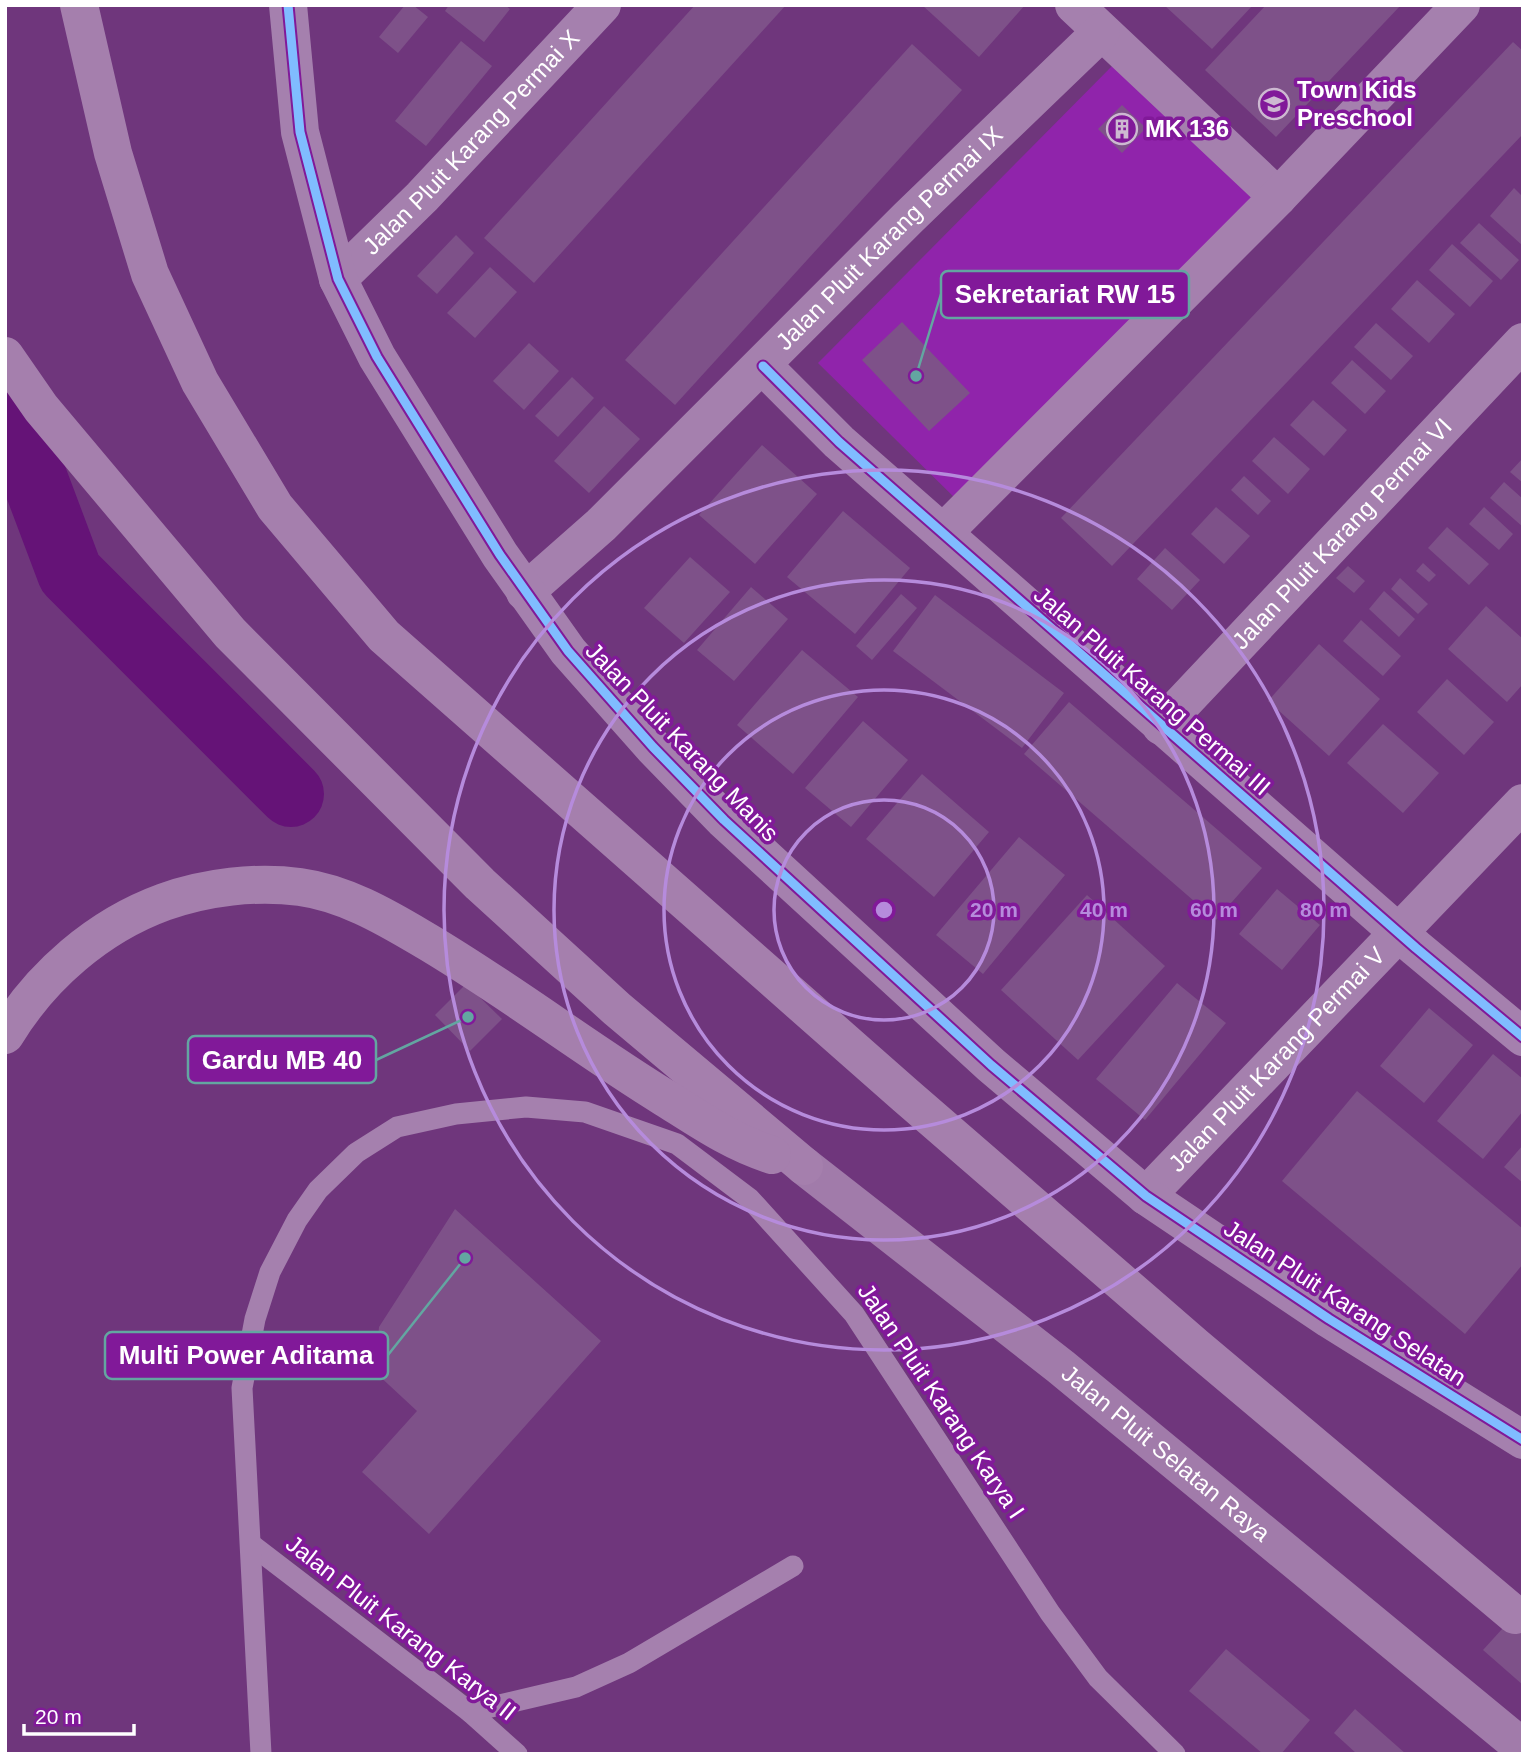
<svg xmlns="http://www.w3.org/2000/svg" width="1528" height="1759" viewBox="0 0 1528 1759" font-family="Arial,sans-serif">
<style>
.green{fill:#9024ab}
.lines{fill:none;stroke-linecap:round;stroke-linejoin:round}
.river{stroke:#651377;stroke-width:66}
.building{fill:#7e5189}
.service{stroke:#a580ae;stroke-width:21}
.minor{stroke:#a580ae;stroke-width:38}
.tertiary{stroke:#a580ae;stroke-width:38}
.secondary{stroke:#a17baa;stroke-width:38}
.motorway{stroke:#a57fad;stroke-width:38}
.cycleway-casing{stroke:#811999;stroke-width:13}
.cycleway{stroke:#80bcff;stroke-width:9}
.ring{fill:none;stroke:#b68bdc;stroke-width:3.5}
.labels{text-anchor:middle;stroke-width:7;stroke-linejoin:round;paint-order:stroke}
.poi-label{font-size:24px;font-weight:bold;fill:#fff;stroke:#811999;text-anchor:start}
.street-label{font-size:24px;fill:#fff;stroke:#811999}
.centre{fill:#b68bdc;stroke:#811999;stroke-width:3.5}
.ring-label{font-size:21px;text-anchor:middle;font-weight:bold;fill:#b68bdc;stroke:#811999;stroke-width:7;stroke-linejoin:round;paint-order:stroke}
.leader{fill:none;stroke:#63a6a1;stroke-width:2.5}
.callout-dot{fill:#63a6a1;stroke:#811999;stroke-width:2.5}
.callout{fill:#811999;stroke:#63a6a1;stroke-width:2.5}
.callout-label{font-size:26px;text-anchor:middle;font-weight:bold;fill:#fff}
</style>
<rect width="100%" height="100%" fill="#6f367c"/>
<polygon class="green" points="1117,61 1263,204 964,507 818,363"/>
<g class="lines">
<polyline class="river" points="5,400 70,573 291,794"/>
</g>
<g class="building">
<polygon points="405,5 413,5 428,17 398,53 379,37"/>
<polygon points="449,5 505,5 510,9 484,42 445,11"/>
<polygon points="695,5 786,5 534,283 484,238"/>
<polygon points="922,5 1025,5 979,57"/>
<polygon points="1164,5 1253,5 1212,49"/>
<polygon points="1266,5 1401,5 1276,137 1205,70"/>
<polygon points="461,41 492,66 426,146 395,121"/>
<polygon points="1513,42 1523,51 1523,134 1112,566 1061,518"/>
<polygon points="912,44 962,90 675,405 625,360"/>
<polygon points="1122,105 1146,128 1122,153 1098,129"/>
<polygon points="1514,188 1523,197 1523,246 1490,216"/>
<polygon points="1479,223 1519,260 1501,280 1460,243"/>
<polygon points="456,235 474,253 437,294 417,276"/>
<polygon points="1452,244 1493,281 1470,307 1429,270"/>
<polygon points="490,267 517,292 475,338 447,313"/>
<polygon points="1417,280 1455,314 1429,343 1391,309"/>
<polygon points="902,322 970,393 929,431 862,360"/>
<polygon points="1376,323 1413,356 1391,380 1354,347"/>
<polygon points="529,343 559,371 524,410 493,381"/>
<polygon points="1352,360 1386,391 1365,414 1331,383"/>
<polygon points="572,377 594,398 558,437 535,416"/>
<polygon points="1313,400 1347,430 1324,456 1290,425"/>
<polygon points="604,406 640,439 589,493 554,461"/>
<polygon points="1274,437 1310,469 1288,494 1252,461"/>
<polygon points="762,445 817,494 755,564 699,515"/>
<polygon points="1523,458 1523,483 1510,472"/>
<polygon points="1244,476 1271,501 1258,515 1231,490"/>
<polygon points="1504,482 1523,499 1523,527 1490,498"/>
<polygon points="1216,507 1250,536 1224,564 1191,534"/>
<polygon points="1484,507 1513,534 1499,550 1469,524"/>
<polygon points="843,511 910,568 855,634 787,577"/>
<polygon points="1447,527 1489,564 1469,585 1428,548"/>
<polygon points="1165,548 1200,580 1172,610 1137,579"/>
<polygon points="690,557 730,592 684,643 644,608"/>
<polygon points="1423,563 1436,575 1429,582 1416,571"/>
<polygon points="1348,566 1365,581 1354,593 1336,578"/>
<polygon points="1400,578 1428,604 1418,614 1391,589"/>
<polygon points="751,587 788,619 734,681 697,650"/>
<polygon points="1384,591 1415,619 1399,637 1369,609"/>
<polygon points="901,594 917,608 872,660 856,646"/>
<polygon points="935,595 1064,693 1022,748 893,651"/>
<polygon points="1486,606 1523,639 1523,684 1507,702 1448,649"/>
<polygon points="1361,620 1401,656 1383,676 1343,641"/>
<polygon points="1319,644 1380,699 1329,756 1268,701"/>
<polygon points="802,650 858,697 793,774 737,725"/>
<polygon points="1447,679 1494,722 1464,755 1417,712"/>
<polygon points="1069,702 1262,868 1216,920 1024,754"/>
<polygon points="863,721 908,760 851,827 805,788"/>
<polygon points="1383,724 1439,773 1403,813 1347,763"/>
<polygon points="922,774 989,832 934,897 866,839"/>
<polygon points="1019,837 1065,875 983,974 936,935"/>
<polygon points="1277,889 1320,925 1282,970 1239,934"/>
<polygon points="1087,895 1165,966 1078,1060 1001,990"/>
<polygon points="1177,983 1226,1023 1145,1120 1096,1079"/>
<polygon points="466,984 502,1019 470,1051 435,1015"/>
<polygon points="1429,1008 1473,1045 1424,1103 1380,1066"/>
<polygon points="1493,1054 1523,1079 1523,1111 1483,1159 1437,1121"/>
<polygon points="1357,1091 1523,1229 1523,1264 1465,1334 1282,1181"/>
<polygon points="1523,1145 1523,1183 1504,1167"/>
<polygon points="455,1209 601,1341 429,1534 362,1472 417,1411 375,1372 379,1327"/>
<polygon points="1523,1606 1523,1685 1483,1650"/>
<polygon points="1226,1649 1310,1720 1281,1754 1263,1754 1189,1691"/>
<polygon points="1355,1709 1406,1754 1357,1754 1334,1733"/>
</g>
<g class="lines">
<g class="service">
<polyline points="252,1545 470,1712 517,1754"/>
<polyline points="470,1712 576,1687 629,1663 793,1566"/>
<polyline points="261,1754 242,1388 255,1319 270,1272 297,1220 318,1190 356,1153 397,1127 456,1114 526,1107 585,1112 677,1144 750,1199 854,1314 1050,1613 1098,1678 1175,1754"/>
</g>
<g class="minor">
<polyline points="1074,5 1278,197"/>
<path id="s1" d="M338,279L422,197L602,5"/>
<polyline points="763,366 839,442 1416,948 1523,1037"/>
<polyline points="943,533 1278,197 1461,5"/>
<path id="s2" d="M525,592L601,525L908,218L1101,32"/>
<path id="s3" d="M1161,726L1523,342"/>
<path id="s4" d="M1146,1196L1523,803"/>
</g>
<polyline class="tertiary" points="288,5 300,132 338,279 377,357 500,555 568,651 653,747 724,820 991,1065 1146,1196 1329,1319 1523,1440"/>
<path class="secondary" id="s5" d="M804,1166L1061,1367L1523,1748"/>
<g class="motorway">
<polyline points="79,5 113,153 150,274 200,382 275,507 384,636 905,1095 1195,1346 1515,1615"/>
<polyline points="5,356 41,408 230,633 480,884 617,1009 804,1166"/>
<path d="M5,1035C41,976 98,926 164,902C206,887 256,881 300,887C344,893 384,916 421,938C505,987 582,1047 665,1098C700,1120 733,1143 772,1155"/>
</g>
<g class="cycleway-casing">
<g id="cycleway">
<polyline points="288,5 300,132 338,279 377,357 500,555 568,651 653,747 724,820 991,1065 1146,1196 1329,1319 1523,1440"/>
<polyline points="763,366 839,442 1416,948 1523,1037"/>
</g>
</g>
<use href="#cycleway" class="cycleway"/>
</g>
<g class="ring">
<circle cx="884" cy="910" r="110"/>
<circle cx="884" cy="910" r="220"/>
<circle cx="884" cy="910" r="330"/>
<circle cx="884" cy="910" r="440"/>
</g>
<defs>
<g id="school-ring" transform="scale(1.575)"><circle r="9.5" fill="#811999" stroke="#cdb9d1" stroke-width="1.5"/><path d="M0-5L7-2L0 1L-7-2ZM-4 1L0 2.5L4 1V4Q0 6-4 4Z" fill="#cdb9d1"/></g>
<g id="building-ring" transform="scale(1.575)"><circle r="9.5" fill="#811999" stroke="#cdb9d1" stroke-width="1.5"/><path d="M-4-6H4V6H1V3H-1V6H-4ZM-2.5-4.3h1.7v1.8h-1.7ZM.8-4.3h1.7v1.8H.8ZM-2.5-1h1.7V.8h-1.7ZM.8-1h1.7V.8H.8Z" fill="#cdb9d1"/></g>
</defs>
<g fill-rule="evenodd">
<use href="#school-ring" x="1274" y="104"/>
<use href="#building-ring" x="1122" y="129"/>
</g>
<g class="labels">
<g class="poi-label">
<text x="1297" y="98">Town Kids<tspan x="1297" dy="28">Preschool</tspan></text>
<text x="1145" y="137">MK 136</text>
</g>
<g class="street-label">
<text dy="8" stroke="none"><textPath href="#s1" startOffset="191">Jalan Pluit Karang Permai X</textPath></text>
<text dy="8" stroke="none"><textPath href="#s2" startOffset="508">Jalan Pluit Karang Permai IX</textPath></text>
<text dy="8" stroke="none"><textPath href="#s3" startOffset="264">Jalan Pluit Karang Permai VI</textPath></text>
<text transform="translate(1152 691) rotate(41)" y="8">Jalan Pluit Karang Permai III</text>
<text transform="translate(682 742) rotate(46)" y="8">Jalan Pluit Karang Manis</text>
<text dy="8" stroke="none"><textPath href="#s4" startOffset="189">Jalan Pluit Karang Permai V</textPath></text>
<text transform="translate(1345 1303) rotate(33)" y="8">Jalan Pluit Karang Selatan</text>
<text transform="translate(941 1401) rotate(56)" y="8">Jalan Pluit Karang Karya I</text>
<text dy="8" stroke="none"><textPath href="#s5" startOffset="462">Jalan Pluit Selatan Raya</textPath></text>
<text transform="translate(401 1628) rotate(38)" y="8">Jalan Pluit Karang Karya II</text>
</g>
</g>
<circle cx="884" cy="910" r="10" class="centre"/>
<g class="ring-label">
<text x="994" y="917">20 m</text>
<text x="1104" y="917">40 m</text>
<text x="1214" y="917">60 m</text>
<text x="1324" y="917">80 m</text>
</g>
<path class="leader" d="M916 376L941 294M468 1017L376 1060M465 1258L388 1355"/>
<g class="callout-dot">
<circle cx="916" cy="376" r="7"/>
<circle cx="468" cy="1017" r="7"/>
<circle cx="465" cy="1258" r="7"/>
</g>
<g class="callout">
<rect x="941" y="271" width="248" height="47" rx="7"/>
<rect x="188" y="1036" width="188" height="47" rx="7"/>
<rect x="105" y="1332" width="283" height="47" rx="7"/>
</g>
<g class="callout-label">
<text x="1065" y="303">Sekretariat RW 15</text>
<text x="282" y="1069">Gardu MB 40</text>
<text x="246" y="1364">Multi Power Aditama</text>
</g>
<rect width="1528" height="1759" fill="none" stroke="#ffffff" stroke-width="14"/>
<path d="M24 1724v10h110v-10" fill="none" stroke="#ffffff" stroke-width="3.5"/>
<text x="35" y="1724" font-size="21" fill="#ffffff" stroke="#811999" stroke-width="5" paint-order="stroke">20 m</text>
</svg>
